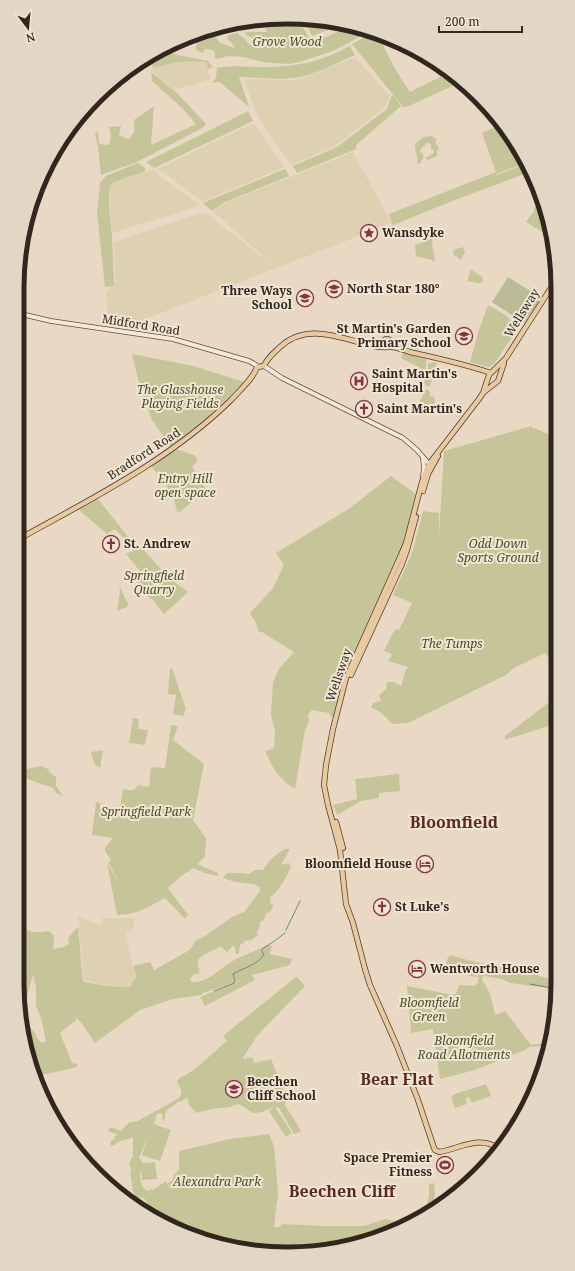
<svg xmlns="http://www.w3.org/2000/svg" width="575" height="1271" viewBox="0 0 575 1271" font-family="'Noto Serif',serif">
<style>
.farmland{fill:#ded1b2}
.green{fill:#c6c599}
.cemetery{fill:#bbbb98}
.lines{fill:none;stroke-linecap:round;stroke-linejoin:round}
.stream{stroke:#6d897f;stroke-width:1}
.secondary-casing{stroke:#634d40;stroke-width:5.5}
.primary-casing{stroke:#503b30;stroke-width:6}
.secondary{stroke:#f5e8d6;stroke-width:4}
.primary{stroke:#e8c9a0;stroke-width:4.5}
.labels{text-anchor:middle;stroke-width:4;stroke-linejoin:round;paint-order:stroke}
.park-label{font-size:12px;font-style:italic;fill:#484d28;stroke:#f1e5d3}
.poi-label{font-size:12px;font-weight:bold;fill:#33261f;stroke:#f1e5d3;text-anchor:start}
.street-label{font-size:12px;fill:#33261f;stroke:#f1e5d3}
.district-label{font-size:16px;font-weight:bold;fill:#5b2823;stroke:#f1e5d3}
.rim{fill:none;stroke:#33261f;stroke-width:5}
</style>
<rect width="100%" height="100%" fill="#e9d9c4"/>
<g class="farmland">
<polygon points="355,57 390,96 385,107 335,146 292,165 278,147 256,113 244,79 292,80 305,77"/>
<polygon points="194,60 210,63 214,68 208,70 210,80 174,90 151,70 153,68 186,61"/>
<polygon points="254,123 284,167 202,202 170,177 157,169"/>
<polygon points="353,152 391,222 339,244 276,268 213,211 223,204"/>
<polygon points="152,170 197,203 196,207 112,233 109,198 111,186 115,182"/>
<polygon points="205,212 276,268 128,326 127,325 121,325 113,323 108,318 106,292 115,282 114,242"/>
<polygon points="78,916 102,926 102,918 134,918 134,928 128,933 125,929 135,976 130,987 108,985 84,981"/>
</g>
<g class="green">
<polygon points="287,17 303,19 306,21 303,27 311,42 331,35 350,25 371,31 333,51 300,62 288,64 262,62 243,57 227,56 222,58 215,59 215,52 212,50 205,49 203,53 196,50 197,40 208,36 215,36 220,43 235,48 232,43 228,40 227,36 237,33 245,39 249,45 253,44 257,41 245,34 246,32 267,32 265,24 262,20"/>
<polygon points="321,20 337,22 339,26 312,36 307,25"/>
<path d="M374,32L379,34C386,55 398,74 410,92L440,77L423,56L452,73L461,82L409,106L403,107L352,44Z"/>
<path d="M350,46L355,55C336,63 313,76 293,78C275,80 257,77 239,77L249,107L220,82L212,83L216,78L217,68C233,65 250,67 266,67C297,67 323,61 350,46Z"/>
<path d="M158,51L208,61L212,67L208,68L206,62C187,59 171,64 153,68L150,56Z"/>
<polygon points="151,72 177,93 206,124 204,127 137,162 101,175 98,147 95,133 98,132 99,144 109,145 111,137 109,127 121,126 119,135 129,139 134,132 134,120 154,106 151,145 196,124 182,108 152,81"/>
<polygon points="393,95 401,106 356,145 356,149 297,173 293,166 337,147 387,109 391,97"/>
<polygon points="248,111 253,121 154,168 146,162"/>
<polygon points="503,124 525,163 496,174 497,175 526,164 530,172 455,200 393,225 392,224 389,214 496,172 482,133"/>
<path d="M432,136L437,140L435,142L439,148L437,150V156L428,160L425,158L434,153V150L431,149V145L428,142L420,150L424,157L421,161V163L417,164C419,157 414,151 415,144L423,137Z"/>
<polygon points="138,163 145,168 145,170 144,172 114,182 111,186 109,191 109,207 112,236 114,284 114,286 105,287 97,213 100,183 106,176"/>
<polygon points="285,169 289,176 223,203 212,211 203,203"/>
<polygon points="536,206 542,216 547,221 552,238 526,222 534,211 534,207"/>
<polygon points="433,238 432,243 435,261 416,256 415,245"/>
<polygon points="463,247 465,252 461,260 454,255 453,250"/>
<polygon points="471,269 482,277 483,279 482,283 478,283 467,281"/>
<path d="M488,305C498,311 515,318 516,331L494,364L489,367L484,366L470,362L478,333Z"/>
<polygon points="403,353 426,359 426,371 401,358"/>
<polygon points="132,354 194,366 244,382 200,425 171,447 152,420 140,387"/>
<polygon points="434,362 437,363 434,370 436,372 429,387 425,385 424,381 427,376 428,364"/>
<path d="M426,389L431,393L430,395L432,397L434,396C437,407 432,414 421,415L417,413L418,405Z"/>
<path d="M532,426L533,429L535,428L548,434V436L556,434L557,664L555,666L545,653L514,668L506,675L408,723L393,724L380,712L371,707L373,703L381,701L379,695L386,689L387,682H394L401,686C404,679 403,673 408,667L388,661L392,654L384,651L395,629L399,630L412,603L393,595L412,553L423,511L439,513V535L444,451Z"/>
<polygon points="176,449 194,455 198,461 192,466 206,489 180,512 177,512 174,499 159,471 156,473 152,467 153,464"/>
<path d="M391,476L416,494L400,553L386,585H385L376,605V606L365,631L361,637V640L341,684L335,716L331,717L329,713L312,710L308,715L309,721L305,730L295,789C279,780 272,767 265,751L274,748L275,731L271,715L273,682L279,669L294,652L262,632H259L256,623L250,613L273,588L284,565L276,553L350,508Z"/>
<polygon points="97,498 134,544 132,546 115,529 107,534 78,509"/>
<polygon points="141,547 169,578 188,592 164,614 153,600 142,593 135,576 140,571 126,554"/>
<polygon points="118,583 129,606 117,611 120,590"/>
<polygon points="172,668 186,709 183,716 173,714 176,695 168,694 170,669"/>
<polygon points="557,696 557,723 505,740 505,736"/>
<polygon points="133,718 139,719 138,729 148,730 145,745 129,743"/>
<path d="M171,725L178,726L173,740L204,764L193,820L206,838L205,857L197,864L218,873V876L205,873L193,868L180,877L168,888L188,915L185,919L165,898C146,908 139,914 117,915L107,863L122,888L108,862L111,860L105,851V848L113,838L92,835L96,802L100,803V809L119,812L123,789C129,790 135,792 138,785L149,787L151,767L165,768Z"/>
<path d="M103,750L100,768C93,765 93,758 91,752Z"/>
<polygon points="19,758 22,770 41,766 48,769 50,773 56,777 56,786 63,796 56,793 54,789 51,787 38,783 20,776 17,762"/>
<polygon points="399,774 400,791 379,793 379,798 361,801 337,815 333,805 357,799 355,779"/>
<path d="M285,849H290L281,865L289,863L291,866C288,875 278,893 270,897L271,904L274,905L270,912L266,913L264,920L260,922L259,929L257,931L258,935L251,940L244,941V943L240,945L239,953L236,954L234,945L227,952L220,946C215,951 201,954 198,960C197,965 200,969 199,974H194L190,979L192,982C209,983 222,966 236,959C247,954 258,950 268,945L272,946L270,954L292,959L290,965L252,975L255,980L205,1006L200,997L243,979L203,993L201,995L173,999L140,1010L95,1043L83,1025L74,1014L77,1019L60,1033L72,1063L77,1064V1067L34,1077L31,1071L24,1023L33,1030L39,1041L43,1043L46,1041L41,1018L36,1006V987L33,975L22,1013L17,983V921C22,923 22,926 26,929C33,934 41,932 49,931L54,936L53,949L64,947L69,944L68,938L78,927L83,982L109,986L130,987L136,976L133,966L150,962L154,970L190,950L196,940L202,938L232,917L244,912L260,891V887L254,884L235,882L223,878L227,873H240L249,874L255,870H263C268,861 276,854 285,849Z"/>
<path d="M450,955C476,963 503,967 530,974L531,973L558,982L557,989L510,983L502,979L483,976L482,981C490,988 492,1003 495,1013V1015L505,1011L531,1045L545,1043V1046L529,1047L525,1050L475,1070L440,1079L433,1029L411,1033L407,986L454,995L457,992L459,985L474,986L478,983V975L477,977L447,972C445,966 446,959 450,955Z"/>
<path d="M296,977L298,978L305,986L256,1037L243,1058L244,1059L252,1057L254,1063L271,1059L287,1098L285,1105L301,1131L294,1134L279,1108L275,1107L292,1133L286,1137L269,1111L275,1106L262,1112L253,1113L239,1104L234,1105L231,1107L212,1109L196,1113L189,1105L187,1097L182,1101L178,1102L166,1111L164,1121H163L162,1114L159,1113L155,1117L156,1120L153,1124L171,1130L160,1161L142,1155L148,1136L139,1158L142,1160V1163L155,1162L157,1179L142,1180L141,1168C139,1176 140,1188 148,1191L152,1189L153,1190L166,1181L172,1193L168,1183L173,1180C173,1175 175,1173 179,1170V1151L230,1139L269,1134L274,1146L278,1193L274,1227H279L282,1224L321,1226H364L385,1219L403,1223L412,1221C413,1214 419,1212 425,1212L429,1195V1184L434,1183L435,1195L431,1209L430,1212L423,1218L374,1240L323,1252L235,1249L177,1227L183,1225L190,1226L189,1224L183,1223L176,1227L157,1220L144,1198H137C131,1192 133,1183 130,1175C132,1171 131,1168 129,1163L131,1159L133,1157V1138C130,1138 127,1140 124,1140C120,1142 117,1140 115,1145L111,1146L110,1143L112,1140H115L114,1138L117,1134L110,1132L108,1129L112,1127L120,1131C128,1126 126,1121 136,1122L179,1098C184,1090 180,1089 177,1082L179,1078C193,1074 214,1051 227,1041L223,1036L224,1035Z"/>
<polygon points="486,1084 491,1096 471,1103 469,1097 466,1098 467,1104 455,1108 451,1097 455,1094"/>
</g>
<polygon class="cemetery" points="508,277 541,298 524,323 492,302"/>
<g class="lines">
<g class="stream">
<polyline points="286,930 300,901"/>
<polyline points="530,984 557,989"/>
<path d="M214,991L234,983L235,981L233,974C241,969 260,964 264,954L262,952V949L273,942L285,933"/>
</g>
<g class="secondary-casing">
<g id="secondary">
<polyline points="17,313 51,321 173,339 249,361 256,365 257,367"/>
<polyline points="264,366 282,378 403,438 417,450 429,464"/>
<polyline points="423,459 424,468 423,476"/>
<polyline points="498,1147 502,1143"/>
</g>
</g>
<g class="primary-casing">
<g id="primary">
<circle cx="387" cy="343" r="4"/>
<path d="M389,347C396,346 403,350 410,352C437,358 465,364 491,373"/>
<polyline points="484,392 498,381 504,363"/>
<polyline points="423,491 428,474 438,456"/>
<path d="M17,540C91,499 170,460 231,400C240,390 253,379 257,367L264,366C267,358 275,352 280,347C306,323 337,337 366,344C373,346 380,348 388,347"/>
<polyline points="351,675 402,564 407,550 416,517"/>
<polyline points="336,822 343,848"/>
<path d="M499,1149C480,1134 459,1149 439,1152L435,1150L434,1148L418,1100L397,1046L370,985L365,969L353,923L346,904L340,850L328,805L324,785L326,765L333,729L346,678L401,555L406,543L422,482L429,464L479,399L483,393L489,375L506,358L556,280"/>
</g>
</g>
<use href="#secondary" class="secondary"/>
<use href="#primary" class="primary"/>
</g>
<defs>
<g id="sight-ring" transform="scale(0.9)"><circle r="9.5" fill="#f1e5d3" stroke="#8a333e" stroke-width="1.5"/><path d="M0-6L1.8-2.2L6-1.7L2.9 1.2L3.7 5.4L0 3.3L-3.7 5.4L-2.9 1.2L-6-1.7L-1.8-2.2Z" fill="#8a333e"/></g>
<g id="school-ring" transform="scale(0.9)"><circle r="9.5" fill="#f1e5d3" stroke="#8a333e" stroke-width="1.5"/><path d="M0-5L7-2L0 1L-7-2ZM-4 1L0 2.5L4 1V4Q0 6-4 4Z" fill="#8a333e"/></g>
<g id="hospital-ring" transform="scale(0.9)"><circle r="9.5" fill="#f1e5d3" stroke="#8a333e" stroke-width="1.5"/><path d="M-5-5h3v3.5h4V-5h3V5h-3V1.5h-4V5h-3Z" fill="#8a333e"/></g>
<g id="church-ring" transform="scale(0.9)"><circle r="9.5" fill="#f1e5d3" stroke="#8a333e" stroke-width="1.5"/><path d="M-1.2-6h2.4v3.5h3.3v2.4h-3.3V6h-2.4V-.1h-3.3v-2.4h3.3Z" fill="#8a333e"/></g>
<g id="hotel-ring" transform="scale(0.9)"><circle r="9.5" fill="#f1e5d3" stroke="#8a333e" stroke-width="1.5"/><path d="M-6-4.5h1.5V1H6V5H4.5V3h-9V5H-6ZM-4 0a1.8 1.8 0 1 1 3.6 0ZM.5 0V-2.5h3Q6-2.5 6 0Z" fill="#8a333e"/></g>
<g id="stadium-ring" transform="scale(0.9)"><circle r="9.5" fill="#f1e5d3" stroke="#8a333e" stroke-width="1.5"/><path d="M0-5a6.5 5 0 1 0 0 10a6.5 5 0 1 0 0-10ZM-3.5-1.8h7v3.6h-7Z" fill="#8a333e"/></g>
</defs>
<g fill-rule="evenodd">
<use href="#sight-ring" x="369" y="233"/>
<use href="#school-ring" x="334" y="289"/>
<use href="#school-ring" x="305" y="298"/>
<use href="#school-ring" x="464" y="336"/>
<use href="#hospital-ring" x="359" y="381"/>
<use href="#church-ring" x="364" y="409"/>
<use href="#church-ring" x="111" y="544"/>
<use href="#hotel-ring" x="425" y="864"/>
<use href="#church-ring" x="382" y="907"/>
<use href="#hotel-ring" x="417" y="969"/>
<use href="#school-ring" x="234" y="1089"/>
<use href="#stadium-ring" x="445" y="1165"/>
</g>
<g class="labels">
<g class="park-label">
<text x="287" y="46">Grove Wood</text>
<text x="180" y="394">The Glasshouse<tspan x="180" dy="14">Playing Fields</tspan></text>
<text x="185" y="483">Entry Hill<tspan x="185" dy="14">open space</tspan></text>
<text x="498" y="548">Odd Down<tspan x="498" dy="14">Sports Ground</tspan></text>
<text x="154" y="580">Springfield<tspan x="154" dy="14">Quarry</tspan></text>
<text x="452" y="648">The Tumps</text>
<text x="146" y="816">Springfield Park</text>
<text x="429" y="1007">Bloomfield<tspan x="429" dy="14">Green</tspan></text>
<text x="464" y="1045">Bloomfield<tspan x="464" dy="14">Road Allotments</tspan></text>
<text x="217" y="1186">Alexandra Park</text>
</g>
<g class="poi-label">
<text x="382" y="237">Wansdyke</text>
<text x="347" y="293">North Star 180°</text>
<text x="292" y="295" text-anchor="end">Three Ways<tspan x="292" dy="14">School</tspan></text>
<text x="451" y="333" text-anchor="end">St Martin's Garden<tspan x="451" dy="14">Primary School</tspan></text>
<text x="372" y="378">Saint Martin's<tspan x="372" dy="14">Hospital</tspan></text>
<text x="377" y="413">Saint Martin's</text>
<text x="124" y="548">St. Andrew</text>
<text x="412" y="868" text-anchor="end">Bloomfield House</text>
<text x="395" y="911">St Luke's</text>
<text x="430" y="973">Wentworth House</text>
<text x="247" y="1086">Beechen<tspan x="247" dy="14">Cliff School</tspan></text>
<text x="432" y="1162" text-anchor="end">Space Premier<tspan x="432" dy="14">Fitness</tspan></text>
</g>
<g class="street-label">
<text transform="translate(522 313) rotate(-58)" y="4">Wellsway</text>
<text transform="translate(141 325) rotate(9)" y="4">Midford Road</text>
<text transform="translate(144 454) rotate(-33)" y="4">Bradford Road</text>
<text transform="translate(339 675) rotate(-71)" y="4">Wellsway</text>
</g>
<g class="district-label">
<text x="454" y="828">Bloomfield</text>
<text x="397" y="1085">Bear Flat</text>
<text x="342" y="1197">Beechen Cliff</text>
</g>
</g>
<path d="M0 0H575V1271H0ZM287 24H288A263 263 0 0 1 551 287V984A263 263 0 0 1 288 1247H287A263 263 0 0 1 24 984V287A263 263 0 0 1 287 24Z" fill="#e2d6c5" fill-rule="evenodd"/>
<path class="rim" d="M287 24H288A263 263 0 0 1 551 287V984A263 263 0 0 1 288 1247H287A263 263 0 0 1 24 984V287A263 263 0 0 1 287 24Z"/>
<g transform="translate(28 28) rotate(164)" stroke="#f1e5d3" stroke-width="3" paint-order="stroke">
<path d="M0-3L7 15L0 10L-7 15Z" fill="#33261f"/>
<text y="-6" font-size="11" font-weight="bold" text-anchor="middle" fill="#33261f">N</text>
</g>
<path d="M439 26v6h83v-6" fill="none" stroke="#33261f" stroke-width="2"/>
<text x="445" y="26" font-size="12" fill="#33261f" stroke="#f1e5d3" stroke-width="3" paint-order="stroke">200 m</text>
</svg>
